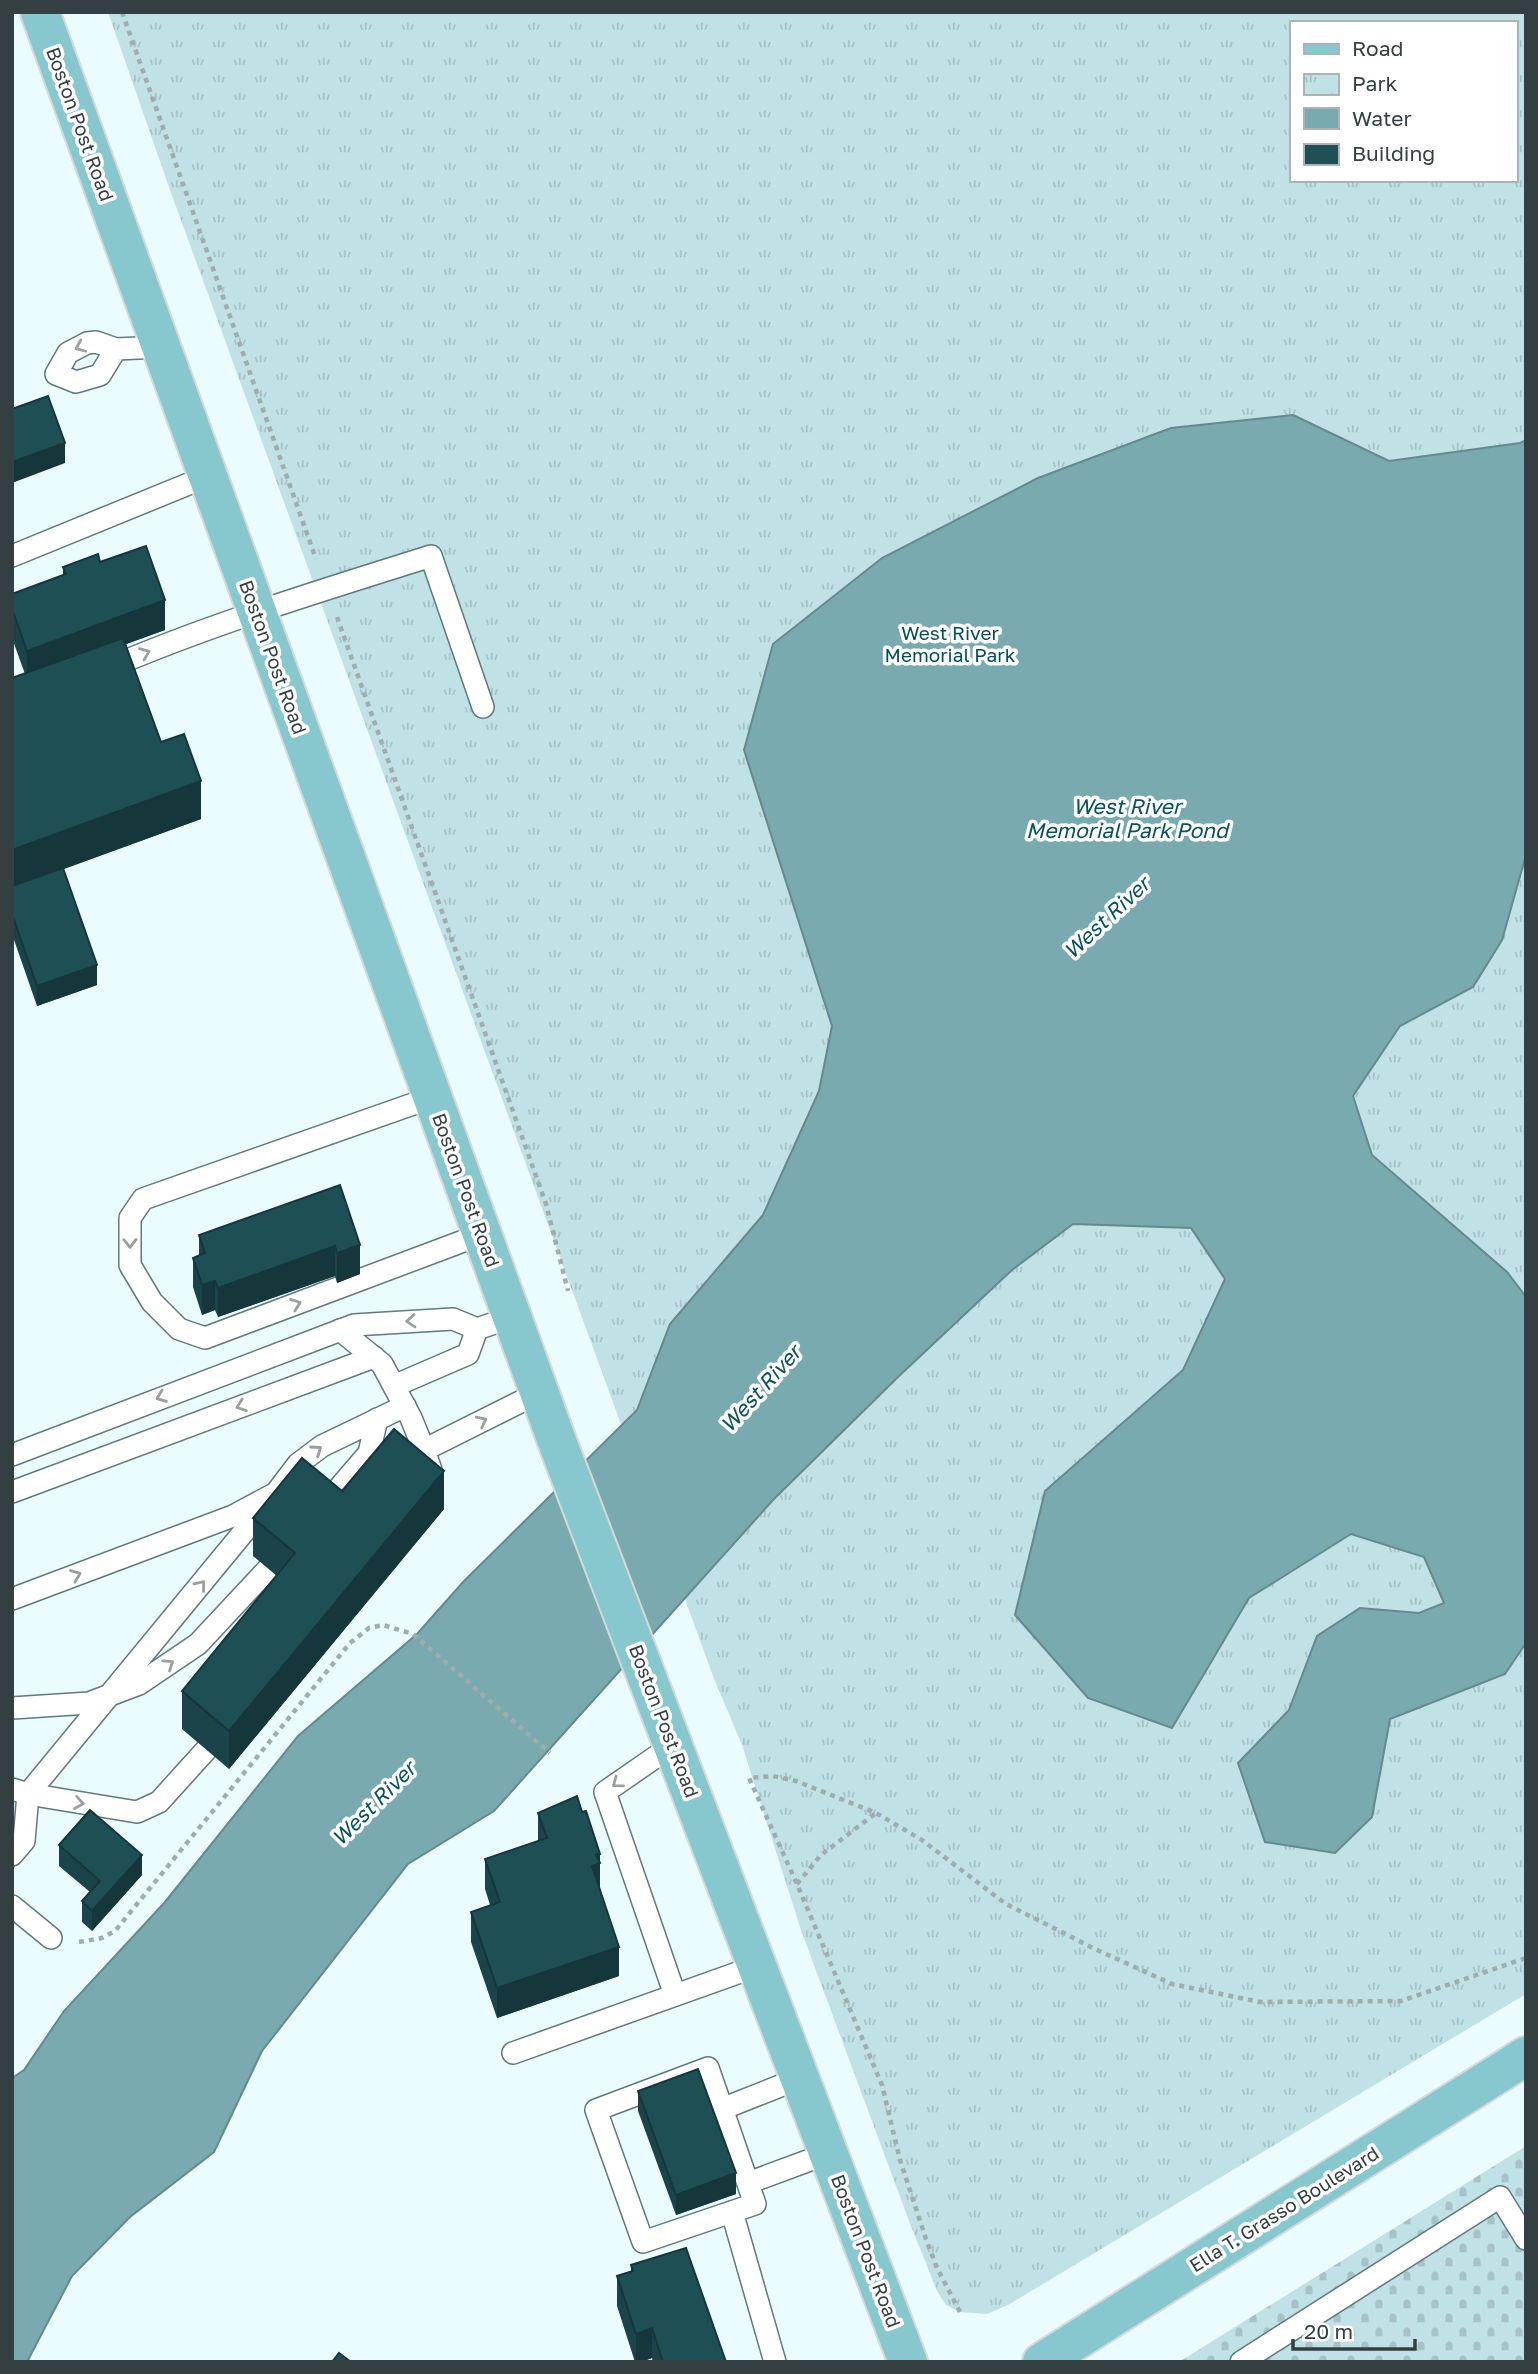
<svg xmlns="http://www.w3.org/2000/svg" width="1538" height="2374" viewBox="0 0 1538 2374" font-family="'Golos Text',sans-serif">
<style>
.cemetery{fill:url(#cemetery-stones)}
.park{fill:url(#park-tufts);fill-rule:evenodd}
.water{fill:#78aaaf;stroke:#648a8e;stroke-width:2}
.lines{fill:none;stroke-linecap:round;stroke-linejoin:round}
.service-casing{stroke:#5f797c;stroke-width:24}
.primary-casing{stroke:#d6d9d9;stroke-width:42}
.path{stroke:#9fadaf;stroke-width:4.5;stroke-dasharray:5 5;stroke-linecap:butt}
.service{stroke:#fff;stroke-width:21}
.primary{stroke:#86c8ce;stroke-width:38}
.wall{fill:#1a4449}
.shaded-wall{fill:#15373c}
.building{fill:#1e4f55;stroke:#15373c;stroke-width:2}
.oneway{stroke:#9a9fa0}
.labels{text-anchor:middle;stroke-width:7;stroke-linejoin:round;paint-order:stroke}
.street-label{font-size:19px;fill:#343f41;stroke:#fff}
.park-label{font-size:19px;fill:#014f56;stroke:#fff}
.water-label{font-size:21px;font-style:italic;fill:#075359;stroke:#fff}
</style>
<defs>
<pattern id="cemetery-stones" width="16" height="16" patternUnits="userSpaceOnUse" patternTransform="scale(1.75)"><rect width="16" height="16" fill="#c0e1e5"/><path d="M2 7V4a2 2 0 0 1 4 0v3zM10 15v-3a2 2 0 0 1 4 0v3z" fill="#a6c2c6"/></pattern>
<pattern id="park-tufts" width="24" height="20" patternUnits="userSpaceOnUse" patternTransform="scale(1.75)"><rect width="24" height="20" fill="#c0e1e5"/><path d="M3 7l-1-3M5 7V3M7 7l1-3M15 17l-1-3M17 17v-4M19 17l1-3" fill="none" stroke="#a6c2c6"/></pattern>
</defs>
<rect width="100%" height="100%" fill="#ebfcfe"/>
<polygon class="cemetery" points="1526,2146 1526,2362 1179,2362"/>
<path class="park" d="M108,12H1526V1994L1008,2305L987,2314L960,2312L946,2305L937,2291L912,2229L801,1930L742,1745L713,1676L170,190ZM1291,23H1515V180H1291Z"/>
<polygon class="water" points="1293,415 1389,461 1520,443 1526,440 1526,855 1502,940 1473,987 1400,1026 1353,1096 1372,1155 1507,1272 1526,1297 1526,1643 1505,1674 1390,1719 1372,1817 1335,1853 1265,1842 1238,1763 1289,1710 1317,1636 1360,1608 1419,1613 1444,1603 1424,1557 1351,1534 1249,1598 1172,1728 1088,1698 1015,1615 1045,1491 1183,1370 1225,1279 1191,1228 1073,1224 1012,1270 898,1377 773,1500 494,1811 408,1864 262,2051 214,2152 130,2217 72,2276 27,2362 12,2362 12,2078 24,2070 64,2011 165,1902 298,1736 417,1634 464,1581 637,1410 670,1324 763,1215 819,1091 832,1026 744,750 773,644 882,558 1038,478 1171,428"/>
<g class="lines">
<g class="service-casing">
<g id="service">
<polyline points="116,349 100,375 76,382 56,374 68,353 87,343 96,342 116,349 161,347"/>
<polyline points="12,556 208,476"/>
<path d="M104,670C210,624 321,591 431,556L483,707"/>
<polyline points="433,1097 143,1199 130,1218 130,1265 152,1302 179,1329 205,1338 482,1234"/>
<polyline points="340,1330 382,1364 411,1418 424,1450 431,1470 427,1481"/>
<polyline points="394,1386 468,1354 477,1329"/>
<polyline points="424,1450 540,1392"/>
<polyline points="12,1455 354,1325 453,1319 477,1329 512,1317"/>
<polyline points="12,1492 374,1357"/>
<polyline points="321,1509 369,1453 377,1419"/>
<polyline points="12,1599 233,1516 276,1493 298,1464 322,1446 405,1406"/>
<polyline points="12,1708 89,1703 139,1684 198,1644 268,1569"/>
<polyline points="673,1745 605,1792 675,1995"/>
<polyline points="12,1789 28,1794 137,1812 159,1802 206,1750"/>
<polyline points="12,1855 24,1841 28,1794 270,1500"/>
<polyline points="12,1906 51,1938"/>
<polyline points="513,2053 757,1966"/>
<polygon points="708,2068 755,2204 643,2242 596,2110"/>
<polyline points="722,2109 800,2078"/>
<polyline points="748,2183 829,2153"/>
<polyline points="732,2212 775,2362"/>
<polyline points="1241,2362 1500,2197 1526,2239"/>
</g>
</g>
<g class="primary-casing">
<g id="primary">
<polyline points="40,12 558,1444 908,2362"/>
<polyline points="1042,2362 1526,2056"/>
</g>
</g>
<g class="path">
<polyline points="122,12 316,559"/>
<polyline points="337,617 546,1204 568,1291"/>
<polyline points="797,1884 821,1855 876,1813"/>
<polyline points="79,1942 102,1938 115,1931 350,1643 369,1628 383,1625 413,1634 550,1753"/>
<polyline points="960,2312 937,2268 926,2239 900,2160 882,2085 797,1884 749,1778 773,1776 796,1781 876,1813 922,1840 1006,1904 1095,1949 1172,1984 1260,2002 1401,2001 1526,1958"/>
</g>
<use href="#service" class="service"/>
<use href="#primary" class="primary"/>
</g>
<g class="wall">
<polygon points="100,562 165,630 126,644 161,742 201,819 63,869 97,985 37,1006 12,934 12,678 25,674 12,638 12,594 63,576 63,567"/>
<polygon points="340,1185 360,1274 337,1283 335,1276 218,1317 215,1310 202,1315 193,1287 193,1258 199,1255 199,1235"/>
<polygon points="342,1491 444,1509 229,1769 182,1729 182,1691 277,1576 253,1556 253,1518"/>
<polygon points="538,1813 600,1883 600,1891 619,1976 497,2018 471,1942 471,1912 490,1905 485,1889 485,1859 538,1841"/>
<polygon points="59,1845 142,1875 92,1931 82,1922 82,1901 90,1892 59,1866"/>
<polygon points="638,2091 736,2194 676,2215 638,2111"/>
<polygon points="631,2265 726,2362 653,2362 652,2358 641,2362 635,2362 617,2306 617,2276 631,2272"/>
</g>
<g class="shaded-wall">
<polygon points="65,443 65,463 12,483 12,462"/>
<polygon points="165,600 165,630 27,680 27,651"/>
<polygon points="201,781 201,819 12,888 12,850"/>
<polygon points="97,965 97,985 37,1006 37,986"/>
<polygon points="360,1245 360,1274 337,1283 337,1253"/>
<polygon points="335,1246 335,1276 218,1317 218,1288"/>
<polygon points="215,1281 215,1310 202,1315 202,1285"/>
<polygon points="444,1471 444,1509 229,1769 229,1731"/>
<polygon points="600,1854 600,1893 592,1866 596,1855"/>
<polygon points="142,1855 142,1875 92,1931 92,1911"/>
<polygon points="619,1947 619,1976 497,2018 497,1988"/>
<polygon points="736,2173 736,2194 676,2215 676,2195"/>
<polygon points="652,2328 652,2358 641,2362 636,2362 636,2334"/>
</g>
<g class="building">
<polygon points="48,396 65,443 12,462 12,409"/>
<polygon points="146,546 165,600 27,651 12,609 12,594 66,574 63,567 98,554 100,562"/>
<polygon points="123,638 161,742 184,734 201,781 12,850 12,678"/>
<polygon points="63,868 97,965 37,986 12,914 12,886"/>
<polygon points="340,1185 360,1245 337,1253 335,1246 218,1288 215,1281 202,1285 193,1258 205,1253 199,1235"/>
<polygon points="394,1429 444,1471 229,1731 182,1691 295,1553 253,1518 302,1458 342,1491"/>
<polygon points="577,1796 582,1812 586,1811 600,1854 596,1855 600,1863 592,1866 619,1947 497,1988 471,1912 500,1902 485,1859 547,1838 538,1813"/>
<polygon points="90,1810 142,1855 92,1911 82,1901 100,1881 59,1845"/>
<polygon points="698,2069 736,2173 676,2195 638,2091"/>
<polygon points="686,2248 726,2362 663,2362 652,2328 636,2334 617,2276 633,2271 631,2265"/>
<polygon points="339,2353 351,2362 332,2362"/>
</g>
<defs><path id="oneway-chevron" d="M-2-3.5L2.5 0L-2 3.5" fill="none" stroke-width="1.6" stroke-linecap="round" stroke-linejoin="round" transform="scale(1.75)"/></defs>
<g class="oneway">
<use href="#oneway-chevron" transform="translate(80 347) rotate(157)"/>
<use href="#oneway-chevron" transform="translate(145 653) rotate(-22)"/>
<use href="#oneway-chevron" transform="translate(130 1243) rotate(89)"/>
<use href="#oneway-chevron" transform="translate(296 1304) rotate(-20)"/>
<use href="#oneway-chevron" transform="translate(411 1321) rotate(176)"/>
<use href="#oneway-chevron" transform="translate(161 1397) rotate(159)"/>
<use href="#oneway-chevron" transform="translate(241 1406) rotate(160)"/>
<use href="#oneway-chevron" transform="translate(482 1421) rotate(-27)"/>
<use href="#oneway-chevron" transform="translate(317 1450) rotate(-35)"/>
<use href="#oneway-chevron" transform="translate(76 1575) rotate(-21)"/>
<use href="#oneway-chevron" transform="translate(201 1585) rotate(-51)"/>
<use href="#oneway-chevron" transform="translate(169 1664) rotate(-34)"/>
<use href="#oneway-chevron" transform="translate(617 1783) rotate(143)"/>
<use href="#oneway-chevron" transform="translate(79 1803) rotate(10)"/>
</g>
<g class="labels">
<g class="street-label">
<text transform="translate(80 124) rotate(70)" y="7">Boston Post Road</text>
<text transform="translate(273 657) rotate(70)" y="7">Boston Post Road</text>
<text transform="translate(466 1190) rotate(70)" y="7">Boston Post Road</text>
<text transform="translate(664 1721) rotate(69)" y="7">Boston Post Road</text>
<text transform="translate(1284 2209) rotate(-32)" y="7">Ella T. Grasso Boulevard</text>
<text transform="translate(866 2251) rotate(69)" y="7">Boston Post Road</text>
</g>
<g class="park-label">
<text x="950" y="640">West River<tspan x="950" dy="22">Memorial Park</tspan></text>
</g>
<g class="water-label">
<text x="1127" y="814">West River<tspan x="1127" dy="24">Memorial Park Pond</tspan></text>
<text transform="translate(1107 918) rotate(-43)" y="7">West River</text>
<text transform="translate(761 1389) rotate(-48)" y="7">West River</text>
<text transform="translate(374 1804) rotate(-45)" y="7">West River</text>
</g>
</g>
<rect width="1538" height="2374" fill="none" stroke="#343f41" stroke-width="28"/>
<rect x="1290" y="21" width="228" height="161" fill="#ffffff" stroke="#aeb2b3" stroke-width="2"/>
<rect x="1304" y="44" width="35" height="10" fill="#86c8ce" stroke="#aeb2b3" stroke-width="2"/>
<text x="1352" y="56" font-size="21" fill="#343f41">Road</text>
<rect x="1304" y="74" width="35" height="21" fill="url(#park-tufts)" stroke="#aeb2b3" stroke-width="2"/>
<text x="1352" y="91" font-size="21" fill="#343f41">Park</text>
<rect x="1304" y="108" width="35" height="21" fill="#78aaaf" stroke="#aeb2b3" stroke-width="2"/>
<text x="1352" y="126" font-size="21" fill="#343f41">Water</text>
<rect x="1304" y="144" width="35" height="21" fill="#1e4f55" stroke="#aeb2b3" stroke-width="2"/>
<text x="1352" y="161" font-size="21" fill="#343f41">Building</text>
<path d="M1293 2339v10h122v-10" fill="none" stroke="#343f41" stroke-width="3.5"/>
<text x="1304" y="2339" font-size="21" fill="#343f41" stroke="#ffffff" stroke-width="5" paint-order="stroke">20 m</text>
</svg>
